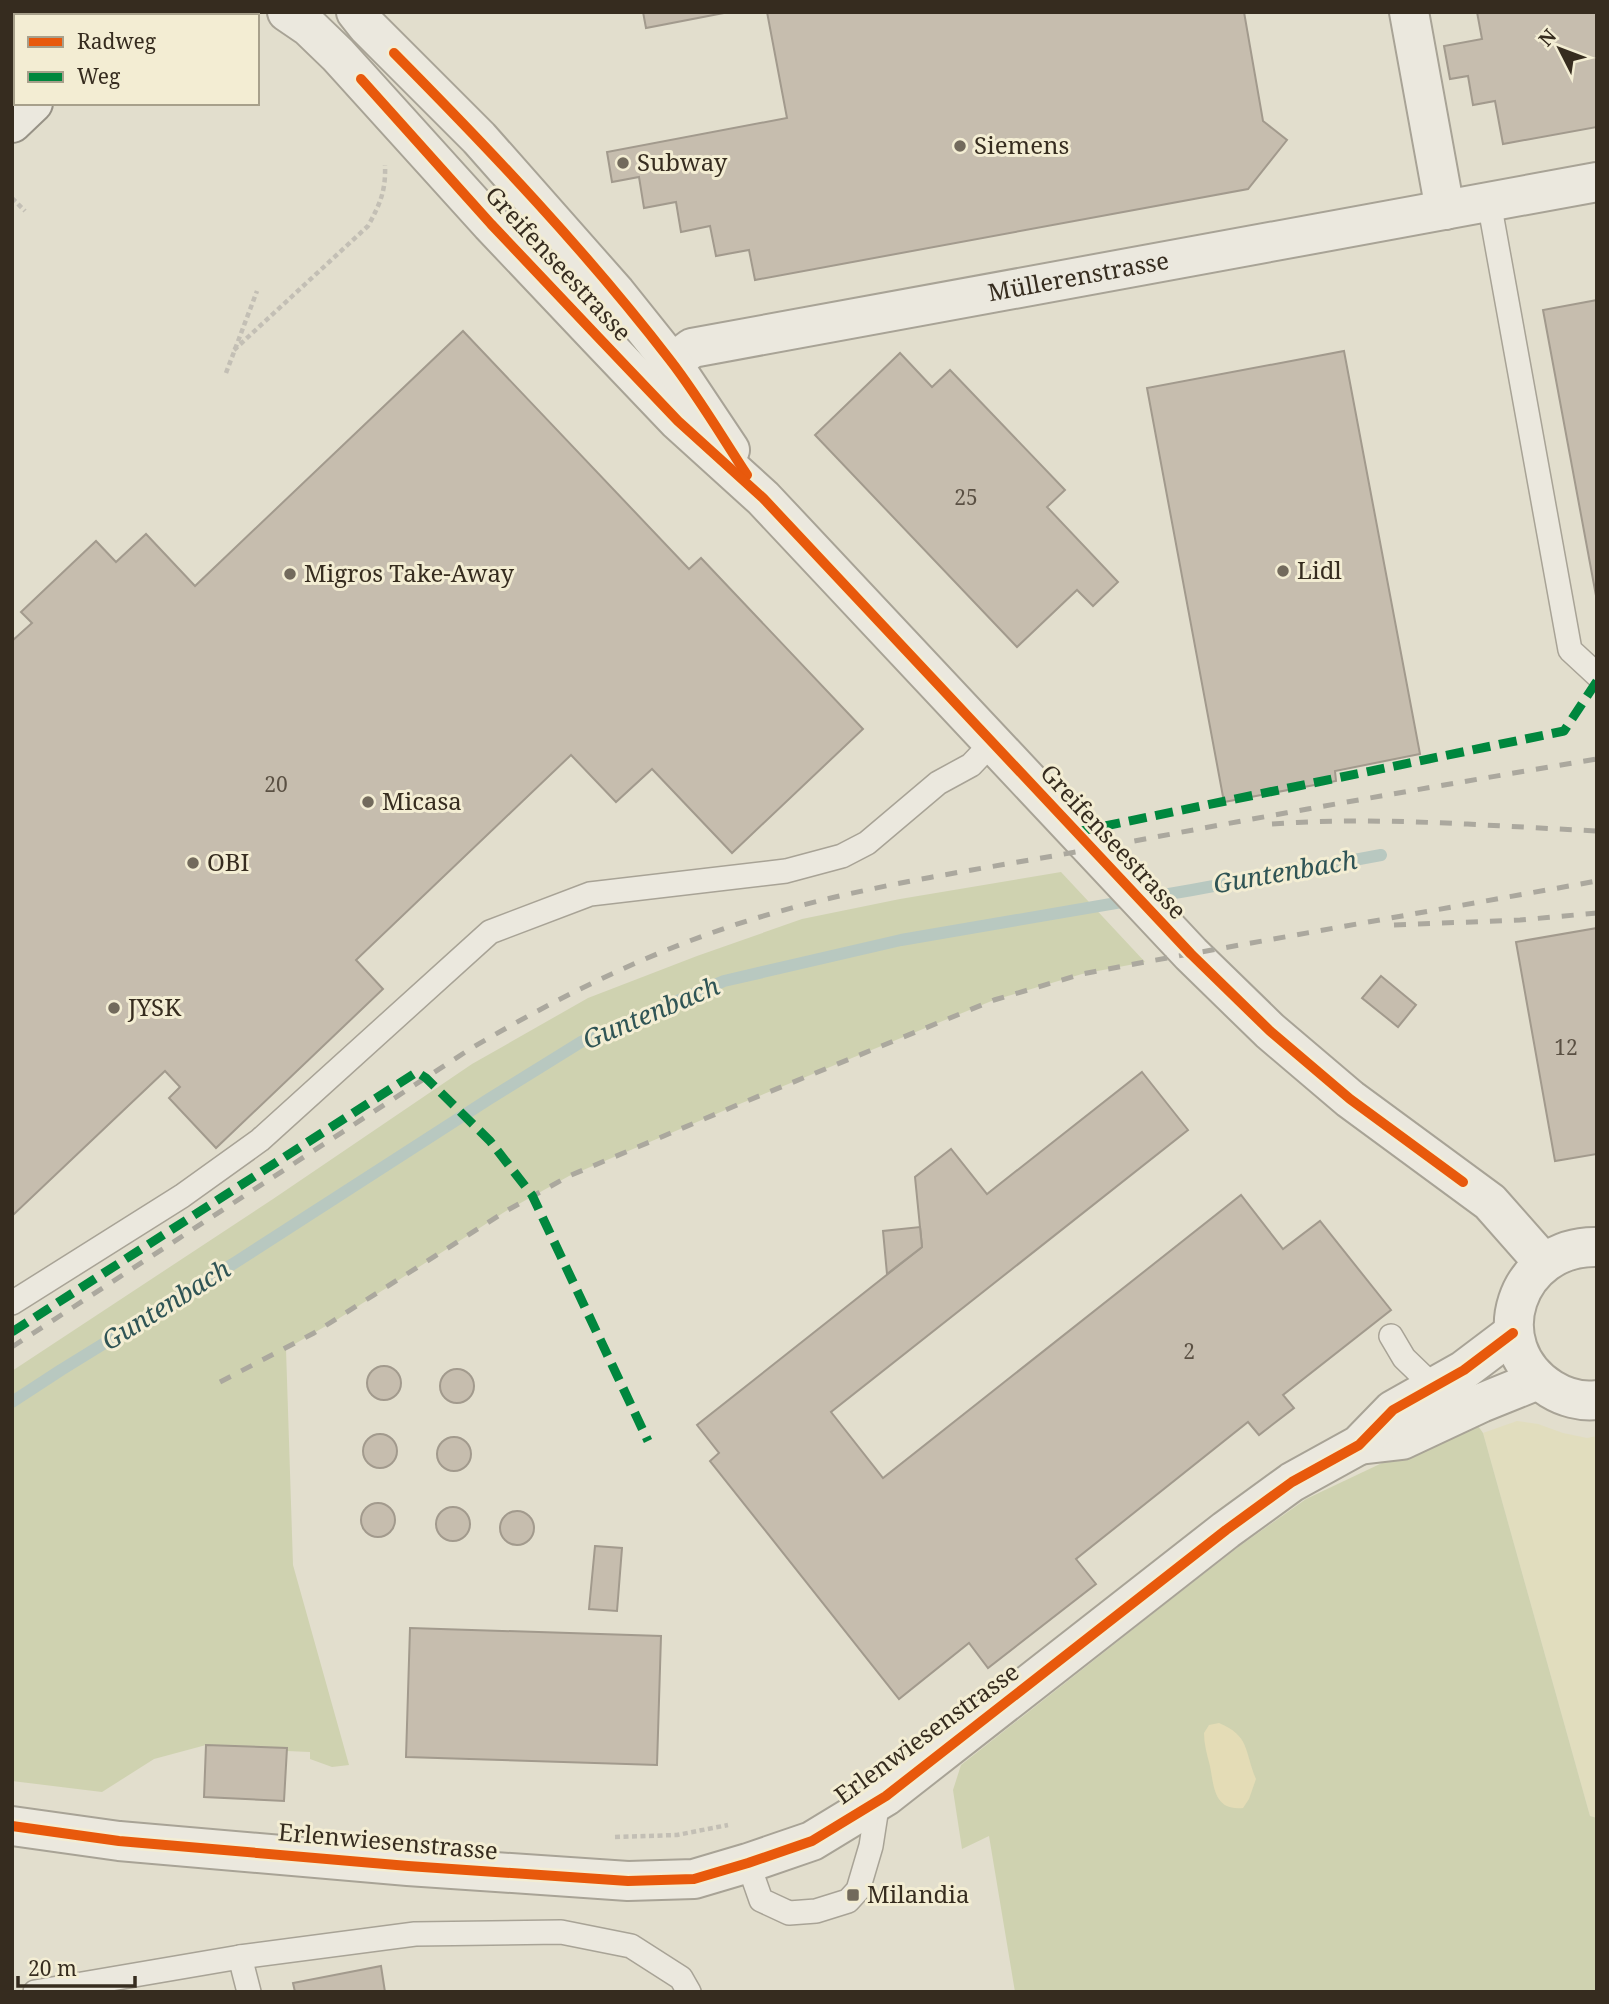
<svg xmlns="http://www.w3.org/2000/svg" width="1609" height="2004" viewBox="0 0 1609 2004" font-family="'Noto Serif',serif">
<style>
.farmland{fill:#e1ddbe}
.green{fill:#cfd2b0}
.sand{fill:#e4dcb6}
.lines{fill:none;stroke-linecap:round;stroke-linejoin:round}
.stream{stroke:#b8c8c0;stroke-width:12}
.building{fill:#c6bdae;stroke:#a29a8d;stroke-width:2}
.service-casing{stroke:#a8a396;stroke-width:26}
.minor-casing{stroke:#a8a396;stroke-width:42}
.tertiary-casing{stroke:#a8a396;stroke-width:42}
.secondary-casing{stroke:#979286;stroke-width:42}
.path{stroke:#c3bfb5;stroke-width:4.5;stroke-dasharray:5 3.5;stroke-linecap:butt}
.service{stroke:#ebe8de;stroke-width:23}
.minor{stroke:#ebe8de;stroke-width:38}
.tertiary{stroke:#ebe8de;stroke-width:38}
.secondary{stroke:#ebe8de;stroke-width:38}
.rail{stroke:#aba89e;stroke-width:5;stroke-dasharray:12 12;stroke-linecap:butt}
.quiet{stroke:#00873e;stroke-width:9;stroke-dasharray:18 9;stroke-linecap:butt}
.cycleway-casing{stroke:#f3edd3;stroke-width:15}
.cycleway{stroke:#e8590c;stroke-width:10}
.poi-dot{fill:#726a5c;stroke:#f3edd3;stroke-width:2.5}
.labels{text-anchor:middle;stroke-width:6;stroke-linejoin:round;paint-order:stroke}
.number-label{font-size:21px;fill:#5a5043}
.poi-label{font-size:24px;fill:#362c1f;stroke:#f3edd3;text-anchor:start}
.street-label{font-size:24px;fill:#362c1f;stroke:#f3edd3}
.water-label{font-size:26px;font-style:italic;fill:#2f5455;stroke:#f3edd3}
</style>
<rect width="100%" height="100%" fill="#e2decd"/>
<polygon class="farmland" points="1517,1421 1538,1424 1563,1433 1587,1438 1597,1436 1597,1818 1590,1816 1483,1433"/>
<g class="green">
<polygon points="1061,872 1145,962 1082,974 994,1000 742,1103 569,1176 506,1211 338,1319 286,1349 293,1565 349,1765 332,1767 310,1759 310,1752 287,1751 286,1748 206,1745 154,1759 102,1792 12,1781 12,1371 273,1199 472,1064 588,998 697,956 802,919 900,899"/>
<polygon points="1476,1423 1483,1433 1590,1816 1597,1818 1597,1992 1015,1992 989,1836 962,1849 953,1790 961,1765 1169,1601 1241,1545 1306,1499 1382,1463"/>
</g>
<path class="sand" d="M1219,1723C1250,1736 1244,1750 1256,1779L1249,1799L1243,1808C1214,1811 1214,1787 1210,1766C1207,1755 1204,1744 1204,1733L1209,1725Z"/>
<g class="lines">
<polyline class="stream" points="12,1402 61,1370 236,1262 489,1099 581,1042 724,981 901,940 1192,890 1381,855"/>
</g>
<g class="building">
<polygon points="643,12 729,12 646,28"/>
<polygon points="767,12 1244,12 1263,121 1287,140 1248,189 755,280 749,250 716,256 710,226 681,232 676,202 644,208 639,177 612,182 607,152 787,118"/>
<polygon points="1477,12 1597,12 1597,127 1503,144 1495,101 1473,105 1468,76 1450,79 1444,46 1482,39"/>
<polygon points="1597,300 1597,601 1543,310"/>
<polygon points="463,331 689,569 701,558 863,729 732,853 652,769 616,802 571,755 356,960 383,989 216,1148 169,1098 180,1087 165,1071 12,1216 12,641 32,623 21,612 96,541 116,562 146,534 195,586"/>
<polygon points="1344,351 1420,754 1335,771 1336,781 1224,802 1147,388"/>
<polygon points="900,353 932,387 950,370 1065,490 1047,507 1118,582 1093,606 1077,590 1017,647 815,435"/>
<polygon points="1597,928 1597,1154 1555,1161 1516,942"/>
<polygon points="1381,976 1416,1005 1398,1027 1362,998"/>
<polygon points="1142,1072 1188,1130 831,1412 883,1478 1241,1195 1283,1249 1320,1221 1391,1310 1283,1395 1294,1408 1259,1435 1248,1422 1076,1559 1096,1584 988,1668 969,1643 899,1699 710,1461 719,1453 697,1425 922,1247 915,1177 951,1149 987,1194"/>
<polygon points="920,1227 922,1247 887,1274 883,1231"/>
<circle cx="384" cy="1383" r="17"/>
<circle cx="457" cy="1386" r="17"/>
<circle cx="380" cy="1451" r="17"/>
<circle cx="454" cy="1454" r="17"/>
<circle cx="378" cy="1520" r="17"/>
<circle cx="453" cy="1524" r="17"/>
<circle cx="517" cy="1528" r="17"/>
<polygon points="595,1546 622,1548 617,1611 589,1609"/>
<polygon points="410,1628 661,1636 657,1765 406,1757"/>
<polygon points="206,1745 287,1748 284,1801 204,1797"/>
<polygon points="381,1966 385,1992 295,1992 293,1983"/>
</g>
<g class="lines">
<g class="service-casing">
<g id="service">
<polyline points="1489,202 1570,650 1597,675"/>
<polyline points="12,1303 182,1196 260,1140 490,932 590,894 786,871 842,856 867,843 938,783 971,765 992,743"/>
<polyline points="1391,1336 1404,1358 1433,1386"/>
<polyline points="748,1863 761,1900 789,1913 816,1911 848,1901 858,1890 871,1846 878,1801"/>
<polyline points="240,1957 249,1992"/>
<polyline points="35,1992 240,1957 415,1934 561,1932 631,1946 681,1978 689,1992"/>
</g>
</g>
<g class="minor-casing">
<g id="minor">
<polyline points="1409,12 1445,210"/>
<path id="s1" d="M672,363L692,348L1597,182"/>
<polyline points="1359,1445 1402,1440 1481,1403 1538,1380"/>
<polyline points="12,1826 119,1841 408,1866 628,1881 694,1879 748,1863 812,1841 886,1796 1226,1530 1292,1482 1359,1445 1393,1410 1464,1370 1513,1333"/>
</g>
</g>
<g class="tertiary-casing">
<g id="tertiary">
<polyline points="287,12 309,27 338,55 491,224 598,337 678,421 763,498 1191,954 1270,1031 1350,1099 1490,1202 1543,1262"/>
<polyline points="356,12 367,26 479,138 616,293 672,363 730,450"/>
<path d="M1597,1247C1516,1245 1482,1345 1551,1389C1564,1397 1581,1402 1597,1400"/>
</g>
</g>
<g class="secondary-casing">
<g id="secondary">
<polyline points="57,16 60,12"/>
<polyline points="130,16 135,12"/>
<polyline points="12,58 16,55"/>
<polyline points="12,123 33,103"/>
</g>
</g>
<g class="path">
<polyline points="12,198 25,211"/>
<path d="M234,350L368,226C380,204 386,191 385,165"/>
<polyline points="226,373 257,291"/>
<polyline points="615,1837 677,1835 728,1825"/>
</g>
<use href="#service" class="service"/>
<use href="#minor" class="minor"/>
<use href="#tertiary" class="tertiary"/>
<use href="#secondary" class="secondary"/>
<g class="rail">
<path d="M1272,824C1380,816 1489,826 1597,831"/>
<polyline points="1394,925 1520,920 1597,913"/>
<path d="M12,1347L470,1049C565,993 663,945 770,914C877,883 989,868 1098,848C1264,816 1430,787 1597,759"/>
<polyline points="220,1382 314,1333 506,1211 569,1176 742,1103 994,1000 1082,974 1145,962 1597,881"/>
</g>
<g class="quiet">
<polyline points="1076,832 1564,731 1597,681"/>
<polyline points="12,1332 417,1072 426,1078 490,1141 532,1195 648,1441"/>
</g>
<g class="cycleway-casing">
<g id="cycleway">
<path d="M394,53C491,151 586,251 670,360C698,396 722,437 747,475"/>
<polyline points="361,79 491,224 598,337 678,421 763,498 1191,954 1270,1031 1350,1099 1463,1182"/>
<polyline points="12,1826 119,1841 408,1866 628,1881 694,1879 748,1863 812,1841 886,1796 1226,1530 1292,1482 1359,1445 1393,1410 1464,1370 1513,1333"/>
</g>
</g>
<use href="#cycleway" class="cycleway"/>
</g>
<g class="poi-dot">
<circle cx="960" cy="146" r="7"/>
<circle cx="623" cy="163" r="7"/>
<circle cx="1283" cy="571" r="7"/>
<circle cx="290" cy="574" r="7"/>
<circle cx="368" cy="802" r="7"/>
<circle cx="193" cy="863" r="7"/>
<circle cx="114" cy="1008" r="7"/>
<rect x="846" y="1888" width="14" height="14" rx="3.5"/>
</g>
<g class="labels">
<g class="number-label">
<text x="966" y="505">25</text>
<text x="276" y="792">20</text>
<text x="1566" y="1055">12</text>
<text x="1189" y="1359">2</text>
</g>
<g class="poi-label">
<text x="974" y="154">Siemens</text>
<text x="637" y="171">Subway</text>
<text x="1297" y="579">Lidl</text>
<text x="304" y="582">Migros Take-Away</text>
<text x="382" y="810">Micasa</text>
<text x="207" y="871">OBI</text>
<text x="128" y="1016">JYSK</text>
<text x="867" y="1903">Milandia</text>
</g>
<g class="street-label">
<text transform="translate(558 264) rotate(47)" y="8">Greifenseestrasse</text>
<text dy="8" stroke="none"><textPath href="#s1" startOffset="418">Müllerenstrasse</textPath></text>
<text transform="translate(1113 842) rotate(47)" y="8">Greifenseestrasse</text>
<text transform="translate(927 1734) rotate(-36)" y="8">Erlenwiesenstrasse</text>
<text transform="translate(388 1842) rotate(5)" y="8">Erlenwiesenstrasse</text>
</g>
<g class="water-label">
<text transform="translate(1285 872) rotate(-10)" y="9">Guntenbach</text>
<text transform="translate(651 1013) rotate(-23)" y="9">Guntenbach</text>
<text transform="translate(166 1305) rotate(-32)" y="9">Guntenbach</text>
</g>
</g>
<rect width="1609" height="2004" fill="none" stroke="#362c1f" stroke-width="28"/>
<rect x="14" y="14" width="245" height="91" fill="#f3edd3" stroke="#a7a08b" stroke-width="2"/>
<rect x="28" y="37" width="35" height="10" fill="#e8590c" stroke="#a7a08b" stroke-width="2"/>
<text x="77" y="49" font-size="21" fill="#362c1f">Radweg</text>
<rect x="28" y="72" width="35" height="10" fill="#00873e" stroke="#a7a08b" stroke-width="2"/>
<text x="77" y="84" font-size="21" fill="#362c1f">Weg</text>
<g transform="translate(1560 49) rotate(312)" stroke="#f3edd3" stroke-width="5" paint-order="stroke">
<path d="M0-5L12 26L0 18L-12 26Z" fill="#362c1f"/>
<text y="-10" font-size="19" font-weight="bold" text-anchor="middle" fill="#362c1f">N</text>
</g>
<path d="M18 1976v10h117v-10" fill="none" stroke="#362c1f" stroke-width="3.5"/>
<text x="28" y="1976" font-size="21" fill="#362c1f" stroke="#f3edd3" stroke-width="5" paint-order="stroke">20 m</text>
</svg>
